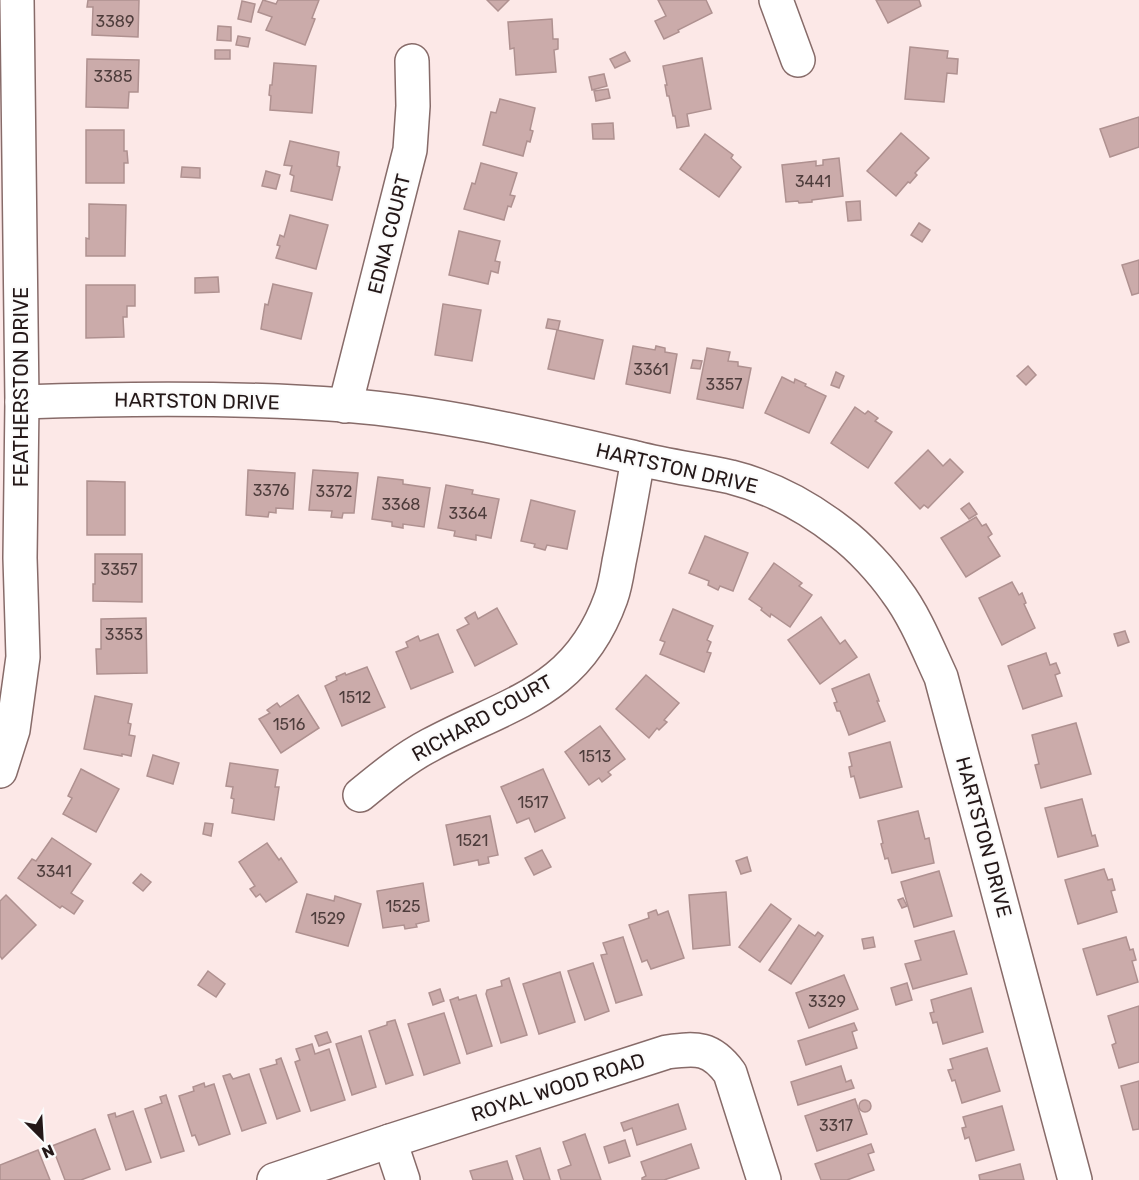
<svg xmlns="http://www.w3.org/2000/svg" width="1139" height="1180" viewBox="0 0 1139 1180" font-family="Rubik,sans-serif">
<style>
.building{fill:#cbabaa;stroke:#af9190;stroke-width:1.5}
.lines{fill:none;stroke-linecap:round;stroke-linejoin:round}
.minor-casing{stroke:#876b69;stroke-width:36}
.minor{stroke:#fff;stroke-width:33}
.labels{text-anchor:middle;stroke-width:4.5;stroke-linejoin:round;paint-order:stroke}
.number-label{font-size:16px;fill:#4e3d3c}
.street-label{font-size:20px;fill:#241818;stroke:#fbfbfb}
</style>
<rect width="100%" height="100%" fill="#fce8e7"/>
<g class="building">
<polygon points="88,0 139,0 138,37 92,35 93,7 87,7"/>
<polygon points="263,0 276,4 278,0 319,0 312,18 315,19 305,45 266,30 272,17 258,12"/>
<polygon points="487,0 509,0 498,11"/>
<polygon points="658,0 706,0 712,13 678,30 679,32 664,39 655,21 666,16"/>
<polygon points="876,0 919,0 921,6 888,23"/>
<polygon points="242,1 255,4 251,22 238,19"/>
<polygon points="552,19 553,39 558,39 558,49 554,50 556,72 516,75 514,48 510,49 508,22"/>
<polygon points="218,26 231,27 231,41 217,40"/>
<polygon points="238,36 250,38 248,47 236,45"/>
<polygon points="910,47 948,51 947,58 958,59 957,74 947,73 944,102 905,99"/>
<rect x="215" y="50" width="15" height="9"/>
<polygon points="625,52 630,61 615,68 610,59"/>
<polygon points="702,58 711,109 687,114 689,126 677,128 675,116 673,116 669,96 667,96 665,85 667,85 663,66"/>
<polygon points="87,59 139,60 138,92 129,92 128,108 86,107"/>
<polygon points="274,63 316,66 312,113 270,110 271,96 269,95 270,85 272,85"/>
<polygon points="604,74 607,86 592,90 589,77"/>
<polygon points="608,89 610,98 596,101 594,91"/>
<polygon points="500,99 535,108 530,130 533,131 530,142 527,141 523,156 483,145 491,112 496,113"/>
<polygon points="1139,117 1139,147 1110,157 1100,129"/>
<polygon points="613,123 614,139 593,139 592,124"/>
<polygon points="86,130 124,130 124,151 127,151 128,163 124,163 124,183 86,183"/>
<polygon points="901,133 929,158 915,173 917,175 910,183 908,182 896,196 867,171"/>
<polygon points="705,134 733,155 731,158 741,167 719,197 680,169"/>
<polygon points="290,141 339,152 337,166 340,167 332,200 291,191 294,176 290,174 292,166 284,165"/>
<polygon points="839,158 843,196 812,200 812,202 799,203 798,201 786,202 782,165 816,161 816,166 823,165 823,160"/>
<polygon points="481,163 517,173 510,195 515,196 511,207 508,206 504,220 464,209 472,183 475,184"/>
<polygon points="182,167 200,168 200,178 181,177"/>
<polygon points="266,171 280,175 276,189 262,186"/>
<polygon points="860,201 861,220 848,221 846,202"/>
<polygon points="89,204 126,205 125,256 86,256 86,238 89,239"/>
<polygon points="290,215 328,225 316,269 276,258 280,246 277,245 280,235 284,237"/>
<polygon points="919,223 930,230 922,242 911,235"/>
<polygon points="459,231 500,241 495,261 500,262 498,273 491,271 488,284 449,275"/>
<polygon points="1139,260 1139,293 1132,295 1122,265"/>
<polygon points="218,277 219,292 195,293 195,278"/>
<polygon points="273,284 312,293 301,339 261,329 265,304 268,305"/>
<polygon points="86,285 135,285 135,306 127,306 127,317 123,317 124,337 86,338"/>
<polygon points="443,304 481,310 472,361 435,355"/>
<polygon points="548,319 560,321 558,330 546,328"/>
<polygon points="557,330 603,340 594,379 548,369"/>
<polygon points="633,346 655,350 656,346 665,348 665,352 677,354 670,393 626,384"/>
<polygon points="707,348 730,352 728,361 738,362 738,366 751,368 743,408 697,399"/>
<polygon points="693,360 702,361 700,369 691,368"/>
<polygon points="1028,366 1036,375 1026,385 1017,376"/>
<polygon points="836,372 844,376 839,388 831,385"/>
<polygon points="782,377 794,383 795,379 806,384 805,386 826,396 809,433 765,413"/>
<polygon points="855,407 865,414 868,411 878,418 875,421 892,432 868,468 831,443"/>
<polygon points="928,450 943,466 950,459 963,472 928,508 924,505 920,509 895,483"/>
<polygon points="248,470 295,473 293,509 276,508 276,513 269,512 268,517 246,515"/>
<polygon points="313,470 358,473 354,513 343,513 342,518 331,517 332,511 309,510"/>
<polygon points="378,477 403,480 403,484 430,488 424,527 403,524 403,528 392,526 392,522 372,519"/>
<polygon points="87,481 125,482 125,535 87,535"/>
<polygon points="446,485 473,490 472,494 499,499 491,538 476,535 476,540 454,536 455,531 438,528"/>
<polygon points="531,500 575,511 567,549 547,545 545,550 534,547 535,544 521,541"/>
<polygon points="969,503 977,514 969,519 961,509"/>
<polygon points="976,517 982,526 986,524 992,534 988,537 1000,556 966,577 941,538"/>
<polygon points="705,536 748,553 733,591 720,586 718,590 708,585 709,581 689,573"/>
<polygon points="95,554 142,554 142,602 93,601 93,584 95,584"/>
<polygon points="774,563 802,583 799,586 812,595 790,627 771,614 770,617 761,610 762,608 749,599"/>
<polygon points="1012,582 1019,595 1022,593 1026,603 1024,604 1035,628 1002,645 979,598"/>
<polygon points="497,608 517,644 475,666 457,630 469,624 465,618 475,612 478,619"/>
<polygon points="673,609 713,626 707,640 711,642 707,652 711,653 704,672 660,654 665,642 660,640"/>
<polygon points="821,617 840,644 845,640 857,657 820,684 788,640"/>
<polygon points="146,618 147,673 97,674 96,649 101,649 101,619"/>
<polygon points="1125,631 1129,642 1118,646 1114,634"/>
<polygon points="438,634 453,672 411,689 396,652 408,647 406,642 418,636 420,641"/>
<polygon points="1046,653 1050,665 1056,663 1060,673 1055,675 1062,696 1023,709 1008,666"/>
<polygon points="367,667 385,707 342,726 325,686 337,680 336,677 345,673 346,675"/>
<polygon points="869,674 879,701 877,701 885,721 849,735 840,711 837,711 834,703 837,702 832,689"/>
<polygon points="646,675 679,703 664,720 667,722 659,730 657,728 649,738 616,709"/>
<polygon points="298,695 319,728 281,753 259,719 270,713 267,710 277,703 280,707"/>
<polygon points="95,696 132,704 128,723 131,724 129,735 135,736 131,756 122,754 122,756 84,749"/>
<polygon points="1076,723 1091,774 1041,788 1035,765 1039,764 1032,735"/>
<polygon points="600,726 625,759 608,772 611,775 602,782 599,778 589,785 565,752"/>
<polygon points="890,742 902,787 860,798 854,776 851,777 849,767 852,766 849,753"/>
<polygon points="153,755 179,763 173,784 147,776"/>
<polygon points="230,763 278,770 275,787 279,787 274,820 232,813 234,799 231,798 233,787 226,786"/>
<polygon points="81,769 119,789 96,832 63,814 72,798 68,796"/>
<polygon points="543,769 565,818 535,832 529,818 517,823 501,787"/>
<polygon points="1082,799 1092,836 1095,835 1098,846 1058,857 1045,808"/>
<polygon points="918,811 925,839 929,838 934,863 892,873 888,858 885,859 881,844 883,843 878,821"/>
<polygon points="490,816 498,855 488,857 489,863 479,865 478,860 454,865 446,825"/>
<polygon points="205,823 213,824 211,836 203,834"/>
<polygon points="52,838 91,864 71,893 83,901 74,914 62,906 60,908 18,878 32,859 36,861"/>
<polygon points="267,843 279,860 281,858 297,882 266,902 260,894 256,897 250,889 255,886 239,862"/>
<polygon points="542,850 551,867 534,875 525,858"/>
<polygon points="747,857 751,871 741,874 736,861"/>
<polygon points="1104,869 1108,880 1112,879 1115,890 1111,891 1117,912 1078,924 1065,880"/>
<polygon points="939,871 952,916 914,927 901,882"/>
<polygon points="141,874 151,882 143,891 133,883"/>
<polygon points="423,883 429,921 416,924 417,927 405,929 404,925 383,928 377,891"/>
<polygon points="726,892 730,945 693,949 689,895"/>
<polygon points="307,894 334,901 335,896 361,904 348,946 296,932"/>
<polygon points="6,895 36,925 2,959 0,956 0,901"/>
<polygon points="903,898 907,906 902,908 898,900"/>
<polygon points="771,904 791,919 760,962 739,947"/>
<polygon points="656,910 658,915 668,911 684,958 651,969 647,960 642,962 629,925 649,918 648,913"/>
<polygon points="799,925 815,936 818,932 823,936 791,984 769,970"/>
<polygon points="954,931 967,974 913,989 905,964 921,960 915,941"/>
<polygon points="623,937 642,995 616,1003 601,955 607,954 603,943"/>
<polygon points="873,937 875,947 864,949 862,939"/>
<polygon points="1126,937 1130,950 1133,949 1136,960 1132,961 1138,982 1097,995 1083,949"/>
<polygon points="593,963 609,1011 585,1020 568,971"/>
<polygon points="208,971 225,984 216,997 198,985"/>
<polygon points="560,972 575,1022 539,1034 523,984"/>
<polygon points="844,975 858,1009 809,1028 796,993"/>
<polygon points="509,978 527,1035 501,1043 486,994 487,990 502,986 501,981"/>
<polygon points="907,983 912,1000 896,1005 891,988"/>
<polygon points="971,988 983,1032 943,1044 937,1022 933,1023 930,1013 934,1012 931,1000"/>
<polygon points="440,989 444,1001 433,1005 429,993"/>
<polygon points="476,995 492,1046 467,1054 450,1000 458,997 459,1000"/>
<polygon points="1139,1006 1139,1062 1119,1068 1112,1045 1116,1043 1108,1016"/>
<polygon points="444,1013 460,1063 424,1075 408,1024"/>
<polygon points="395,1020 413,1075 386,1084 369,1031 387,1025 387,1022"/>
<polygon points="854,1023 857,1030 852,1032 857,1048 806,1065 798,1041"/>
<polygon points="327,1032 331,1042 319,1046 315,1036"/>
<polygon points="361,1036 376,1087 352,1095 336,1044"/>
<polygon points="312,1044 315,1054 329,1049 345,1100 311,1111 295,1062 300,1060 296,1049"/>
<polygon points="987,1048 1000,1091 962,1103 955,1080 952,1081 948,1070 953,1069 950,1059"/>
<polygon points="281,1058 300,1111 277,1119 260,1069 277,1064 276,1060"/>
<polygon points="841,1066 846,1082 851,1080 854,1088 798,1105 791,1082"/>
<polygon points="230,1074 233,1079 249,1074 266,1123 242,1131 223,1076"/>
<polygon points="1139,1081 1139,1129 1133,1130 1121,1086"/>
<polygon points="204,1083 205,1087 214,1084 230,1134 199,1145 195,1135 192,1136 179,1096 194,1091 193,1087"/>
<polygon points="166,1095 184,1151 161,1158 145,1109 162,1103 160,1097"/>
<polygon points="855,1099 867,1134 817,1151 805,1116"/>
<circle cx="865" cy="1106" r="6"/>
<polygon points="678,1104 686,1129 637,1145 632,1128 624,1131 621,1123"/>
<polygon points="1002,1106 1014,1150 976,1161 969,1137 965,1139 962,1128 966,1127 963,1117"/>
<polygon points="133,1111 151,1162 126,1170 108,1115 115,1113 116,1117"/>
<polygon points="95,1129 110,1169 81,1180 65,1180 52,1146"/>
<polygon points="585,1134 601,1180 561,1180 558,1170 571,1165 563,1142"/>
<polygon points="625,1140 630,1156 609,1163 604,1147"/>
<polygon points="691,1144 699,1168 664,1180 642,1180 642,1178 646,1176 641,1162"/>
<polygon points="871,1144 874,1152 868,1154 874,1170 847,1180 821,1180 815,1164"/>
<polygon points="540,1148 550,1180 524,1180 516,1156"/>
<polygon points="38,1150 50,1180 0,1180 0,1165"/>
<polygon points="507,1161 513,1180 473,1180 470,1171"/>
<polygon points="1020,1164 1024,1180 980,1180 979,1175"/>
</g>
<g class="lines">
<g class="minor-casing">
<g id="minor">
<polyline points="776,0 798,60"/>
<path d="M22,402C130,398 237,397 344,405C443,413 540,436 636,458C667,466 699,470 731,477C771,487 808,507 840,532C860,547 882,571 896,591C915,616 928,649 941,677L1075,1180"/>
<polyline points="345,406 410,150 413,106 412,61"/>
<polyline points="0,771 13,730 23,657 20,558 22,402 17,0"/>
<path d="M360,795C382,777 405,758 430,745C510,702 577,693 611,598C615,587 617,574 619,562C626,528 632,493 638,459"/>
<polyline points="390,1141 403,1180"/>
<path d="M274,1180L390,1141L667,1052C697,1048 711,1047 730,1073L764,1180"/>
</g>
</g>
<use href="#minor" class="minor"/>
</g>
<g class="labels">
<g class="number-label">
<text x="115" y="27">3389</text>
<text x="113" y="82">3385</text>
<text x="813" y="187">3441</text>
<text x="651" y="375">3361</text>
<text x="724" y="390">3357</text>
<text x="271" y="496">3376</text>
<text x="334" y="497">3372</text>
<text x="401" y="510">3368</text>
<text x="468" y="519">3364</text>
<text x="119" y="575">3357</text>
<text x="124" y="640">3353</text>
<text x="355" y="703">1512</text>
<text x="289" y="730">1516</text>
<text x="595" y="762">1513</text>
<text x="533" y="808">1517</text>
<text x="472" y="846">1521</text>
<text x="54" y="877">3341</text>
<text x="403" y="912">1525</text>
<text x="328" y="924">1529</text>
<text x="827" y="1007">3329</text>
<text x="836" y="1131">3317</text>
</g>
<g class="street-label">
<text transform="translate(389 234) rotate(-76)" y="7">EDNA COURT</text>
<text transform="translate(21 387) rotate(-90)" y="7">FEATHERSTON DRIVE</text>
<text transform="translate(197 401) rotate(1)" y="7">HARTSTON DRIVE</text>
<text transform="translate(677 468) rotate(13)" y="7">HARTSTON DRIVE</text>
<text transform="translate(482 718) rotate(-29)" y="7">RICHARD COURT</text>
<text transform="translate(984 837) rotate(75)" y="7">HARTSTON DRIVE</text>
<text transform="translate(558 1087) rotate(-18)" y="7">ROYAL WOOD ROAD</text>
</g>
</g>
<g transform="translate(42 1138) rotate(156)" stroke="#fbfbfb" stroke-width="4.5" paint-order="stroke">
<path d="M0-4.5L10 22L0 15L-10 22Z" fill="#241818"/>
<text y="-9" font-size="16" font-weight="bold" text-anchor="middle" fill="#241818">N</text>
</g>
</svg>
